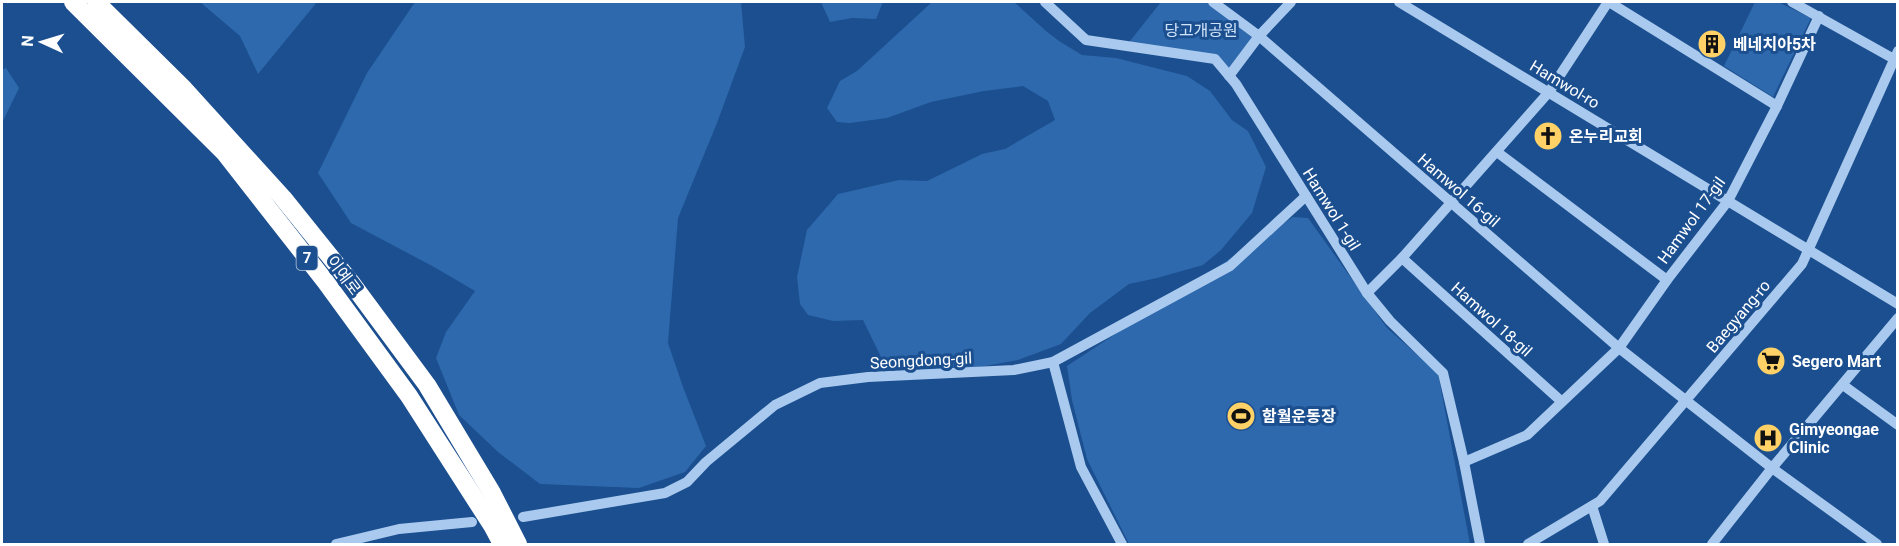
<svg xmlns="http://www.w3.org/2000/svg" width="1899" height="546" viewBox="0 0 1899 546" font-family="Roboto,'Noto Sans KR',sans-serif">
<style>
.green{fill:#2e69ad}
.lines{fill:none;stroke-linecap:round;stroke-linejoin:round}
.minor{stroke:#a9c9ee;stroke-width:10}
.highway{stroke:#fff;stroke-width:18}
.labels{text-anchor:middle;stroke-width:6;stroke-linejoin:round;paint-order:stroke}
.shield{fill:#1b4f8f;stroke:#bbcadd;stroke-width:1.5}
.shield-label{font-size:15px;font-weight:bold;fill:#fff}
.park-label{font-size:16px;fill:#cfe3fa;stroke:#1b4f8f}
.poi-label{font-size:16px;font-weight:bold;fill:#fff;stroke:#1b4f8f;text-anchor:start}
.street-label{font-size:16px;fill:#fff;stroke:#1b4f8f}
</style>
<rect width="100%" height="100%" fill="#1b4f8f"/>
<g class="green">
<polygon points="200,2 317,2 258,74 240,36"/>
<polygon points="415,2 741,2 745,47 717,123 678,218 668,343 683,387 706,446 685,472 639,488 540,484 498,452 459,415 436,358 446,332 475,291 434,267 351,223 318,173 367,73"/>
<polygon points="821,2 883,2 876,19 852,18 830,22"/>
<polygon points="932,2 1014,2 1046,31 1059,41 1082,55 1116,58 1187,76 1210,91 1232,120 1248,131 1266,167 1252,213 1221,250 1203,265 1157,278 1129,284 1090,313 1061,344 1018,360 969,369 904,361 881,357 863,320 833,321 808,315 800,304 797,277 807,230 838,194 899,180 927,181 982,154 1005,149 1055,120 1048,101 1023,86 984,91 931,102 887,118 850,123 837,122 827,108 840,81 857,71"/>
<polygon points="1161,2 1213,2 1259,36 1231,74 1215,59 1126,46"/>
<polygon points="1755,2 1778,2 1811,18 1773,97 1724,66"/>
<polygon points="6,68 19,88 2,123 2,70"/>
<polygon points="1293,217 1308,218 1387,328 1438,373 1470,544 1129,544 1087,459 1072,400 1067,366"/>
</g>
<g class="lines">
<g class="minor">
<polyline points="1045,2 1086,40 1215,59 1236,84 1367,293 1390,321 1443,373 1464,462 1480,544"/>
<polyline points="1213,2 1259,36 1619,348 1772,468 1877,544"/>
<polyline points="1399,2 1898,304"/>
<polyline points="1609,2 1777,106"/>
<polyline points="1792,2 1894,59"/>
<polyline points="1229,76 1259,36 1291,2"/>
<polyline points="1497,152 1667,280"/>
<polyline points="1402,258 1561,401"/>
<polyline points="1367,293 1402,258 1549,92 1608,2"/>
<polyline points="1053,362 1081,467 1122,544"/>
<polyline points="1843,385 1898,425"/>
<polyline points="1464,462 1527,435 1619,348 1667,280 1728,201 1777,106 1819,16"/>
<polyline points="1592,506 1604,544"/>
<polyline points="523,517 665,493 687,482 706,462 775,405 820,383 868,377 1014,370 1053,362 1230,266 1306,196"/>
<polyline points="336,544 399,529 472,522"/>
<polyline points="1528,544 1600,501 1802,264 1898,51"/>
<polyline points="1712,544 1772,468 1898,318"/>
</g>
<g class="highway">
<polyline points="73,2 224,152 325,281 409,396 493,527 502,544"/>
<polyline points="96,2 184,89 283,198 353,285 427,385 492,493 518,544"/>
</g>
</g>
<defs>
<g id="building-disc" transform="scale(1.5)"><circle r="9.5" fill="#ffd166" stroke="#1b4f8f"/><path d="M-4-6H4V6H1V3H-1V6H-4ZM-2.5-4.3h1.7v1.8h-1.7ZM.8-4.3h1.7v1.8H.8ZM-2.5-1h1.7V.8h-1.7ZM.8-1h1.7V.8H.8Z" fill="#111"/></g>
<g id="church-disc" transform="scale(1.5)"><circle r="9.5" fill="#ffd166" stroke="#1b4f8f"/><path d="M-1.2-6h2.4v3.5h3.3v2.4h-3.3V6h-2.4V-.1h-3.3v-2.4h3.3Z" fill="#111"/></g>
<g id="supermarket-disc" transform="scale(1.5)"><circle r="9.5" fill="#ffd166" stroke="#1b4f8f"/><path d="M-6-5.5h2.5l.6 2H6L4.5 2H-2.5L-4.4-4H-6ZM-1.5 3.2a1.3 1.3 0 1 0 .1 0ZM3 3.2a1.3 1.3 0 1 0 .1 0Z" fill="#111"/></g>
<g id="stadium-disc" transform="scale(1.5)"><circle r="9.5" fill="#ffd166" stroke="#1b4f8f"/><path d="M0-5a6.5 5 0 1 0 0 10a6.5 5 0 1 0 0-10ZM-3.5-1.8h7v3.6h-7Z" fill="#111"/></g>
<g id="hospital-disc" transform="scale(1.5)"><circle r="9.5" fill="#ffd166" stroke="#1b4f8f"/><path d="M-5-5h3v3.5h4V-5h3V5h-3V1.5h-4V5h-3Z" fill="#111"/></g>
</defs>
<g fill-rule="evenodd">
<use href="#building-disc" x="1712" y="44"/>
<use href="#church-disc" x="1548" y="136"/>
<use href="#supermarket-disc" x="1771" y="361"/>
<use href="#stadium-disc" x="1241" y="416"/>
<use href="#hospital-disc" x="1768" y="438"/>
</g>
<g class="labels">
<rect class="shield" x="296.5" y="246" width="21" height="24" rx="4.5"/>
<g class="shield-label">
<text x="307" y="263">7</text>
</g>
<g class="park-label">
<text x="1201" y="36">당고개공원</text>
</g>
<g class="poi-label">
<text x="1733" y="50">베네치아5차</text>
<text x="1569" y="142">온누리교회</text>
<text x="1792" y="367">Segero Mart</text>
<text x="1262" y="422">함월운동장</text>
<text x="1789" y="435">Gimyeongae<tspan x="1789" dy="18">Clinic</tspan></text>
</g>
<g class="street-label">
<text transform="translate(1565 84) rotate(31)" y="6">Hamwol-ro</text>
<text transform="translate(1459 190) rotate(41)" y="6">Hamwol 16-gil</text>
<text transform="translate(1332 209) rotate(58)" y="6">Hamwol 1-gil</text>
<text transform="translate(1691 220) rotate(-54)" y="6">Hamwol 17-gil</text>
<text transform="translate(344 275) rotate(53)" y="6">이예로</text>
<text transform="translate(1738 316) rotate(-50)" y="6">Baegyang-ro</text>
<text transform="translate(1492 319) rotate(42)" y="6">Hamwol 18-gil</text>
<text transform="translate(921 360) rotate(-3)" y="6">Seongdong-gil</text>
</g>
</g>
<rect width="1899" height="546" fill="none" stroke="#ffffff" stroke-width="6"/>
<g transform="translate(42 42) rotate(274)" stroke="#1b4f8f" stroke-width="4.5" paint-order="stroke">
<path d="M0-4.5L10 22L0 15L-10 22Z" fill="#ffffff"/>
<text y="-9" font-size="16" font-weight="bold" text-anchor="middle" fill="#ffffff">N</text>
</g>
</svg>
